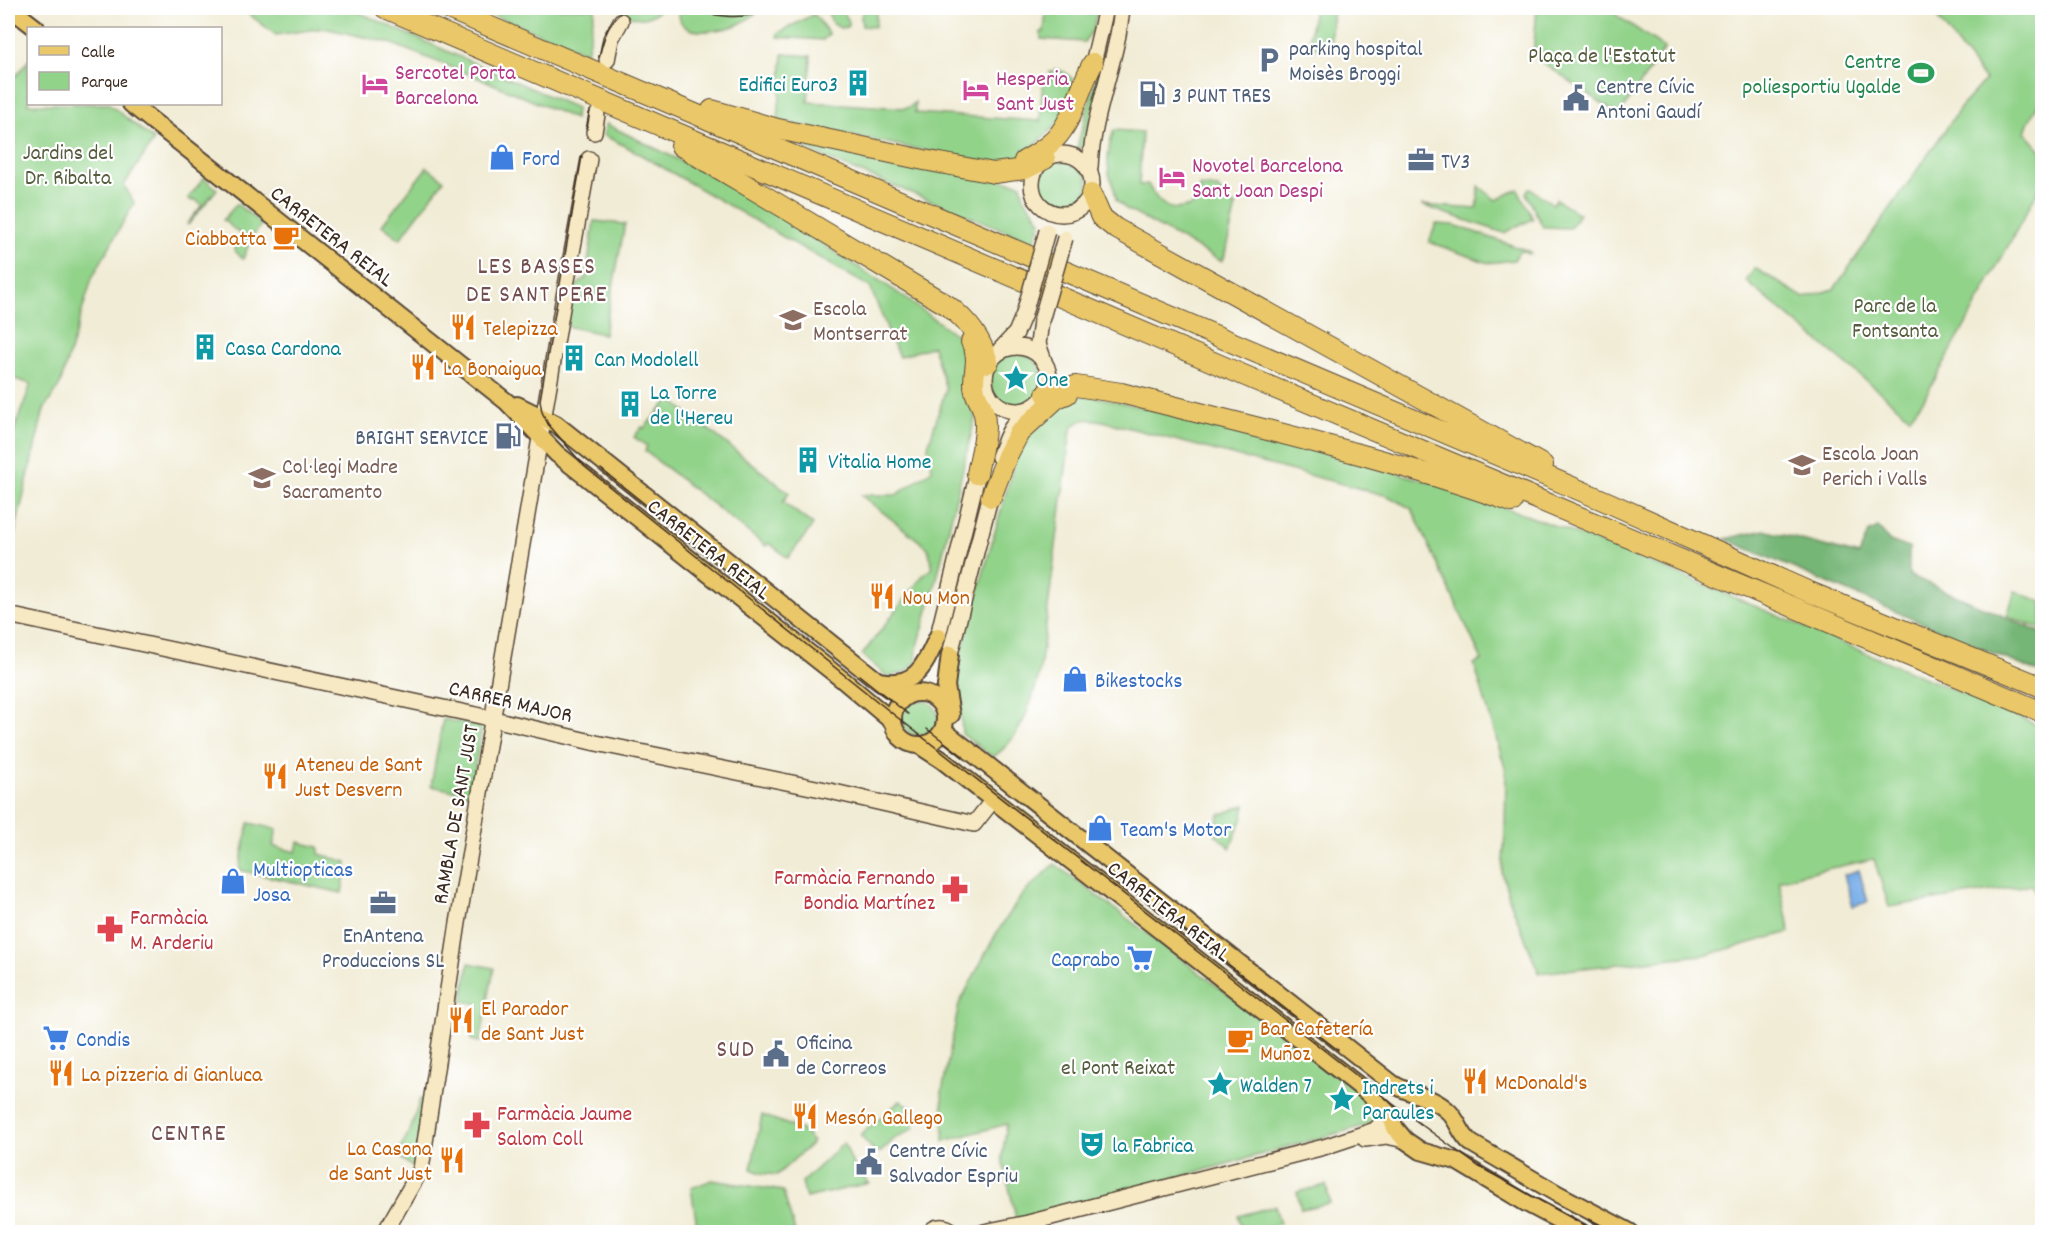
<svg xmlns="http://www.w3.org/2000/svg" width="2050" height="1240" viewBox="0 0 2050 1240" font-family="Dekko,sans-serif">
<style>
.green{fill:#92d38a;stroke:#667e54;stroke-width:1.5}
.forest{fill:#75b576;stroke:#58704a;stroke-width:1.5}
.water{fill:#7cb0e9;stroke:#5c6d84;stroke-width:1.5}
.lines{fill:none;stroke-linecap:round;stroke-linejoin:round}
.secondary-casing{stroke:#564739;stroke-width:18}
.primary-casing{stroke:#564739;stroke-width:20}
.highway-casing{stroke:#564739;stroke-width:22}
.secondary{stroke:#f7e9c3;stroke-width:15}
.primary{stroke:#eac769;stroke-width:16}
.highway{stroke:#eac769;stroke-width:20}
.tram{stroke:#3b2a1e;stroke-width:1.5}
.secondary-bridge-casing{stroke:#564739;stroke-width:18;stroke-linecap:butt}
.secondary-bridge{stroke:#f7e9c3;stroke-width:15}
.labels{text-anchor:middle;stroke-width:4.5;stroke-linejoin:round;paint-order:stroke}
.service-label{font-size:22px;fill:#4e5e75;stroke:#fff;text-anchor:start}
.park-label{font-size:22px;fill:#555d3e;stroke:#fff}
.leisure-label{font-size:22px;fill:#27864d;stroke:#fff;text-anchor:end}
.hotel-label{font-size:22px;fill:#b23c85;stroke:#fff;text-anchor:start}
.culture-label{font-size:22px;fill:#0d838f;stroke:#fff;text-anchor:start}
.shop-label{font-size:22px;fill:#366cbe;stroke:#fff;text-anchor:start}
.street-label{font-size:22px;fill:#3b2a1e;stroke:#fff}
.food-label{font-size:22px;fill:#c56008;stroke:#fff;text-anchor:start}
.education-label{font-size:22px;fill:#785e54;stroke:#fff;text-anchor:start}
.health-label{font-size:22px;fill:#be3a42;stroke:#fff;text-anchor:start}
.neighbourhood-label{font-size:24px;letter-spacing:1.5px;fill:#734f4f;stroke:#fff}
</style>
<rect width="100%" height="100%" fill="#fff"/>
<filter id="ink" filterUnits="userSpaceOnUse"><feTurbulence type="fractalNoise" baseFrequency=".0167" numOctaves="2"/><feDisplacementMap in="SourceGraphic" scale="12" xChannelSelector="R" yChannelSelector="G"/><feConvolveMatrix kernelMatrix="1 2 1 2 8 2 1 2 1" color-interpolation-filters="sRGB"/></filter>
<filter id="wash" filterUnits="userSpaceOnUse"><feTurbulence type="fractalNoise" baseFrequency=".008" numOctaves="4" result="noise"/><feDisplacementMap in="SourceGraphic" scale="24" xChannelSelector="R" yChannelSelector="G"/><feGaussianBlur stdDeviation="1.35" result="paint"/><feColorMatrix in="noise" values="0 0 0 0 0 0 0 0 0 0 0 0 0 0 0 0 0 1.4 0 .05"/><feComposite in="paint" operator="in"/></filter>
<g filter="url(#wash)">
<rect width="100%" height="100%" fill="#f1ecd5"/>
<g class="green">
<polygon points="241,8 349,8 576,108 575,119 486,81 390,43 324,28 276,35"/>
<polygon points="475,8 595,8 587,53"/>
<path d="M619,8H661C649,22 632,21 619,8Z"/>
<path d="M680,8H763C756,13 748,20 739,24C722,32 672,40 680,8Z"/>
<path d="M832,8C841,9 847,15 849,23L847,27L840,28L832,23L828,12Z"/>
<polygon points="863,8 877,8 875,27 862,26 861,18"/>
<polygon points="1046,8 1067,8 1068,10 1081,10 1081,8 1098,8 1093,30 1084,42 1041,39 1041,32 1044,32"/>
<polygon points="1314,8 1333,8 1330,49 1308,47"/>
<polygon points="1537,8 1612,8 1612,12 1665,48 1619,115 1533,56"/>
<polygon points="1957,8 2042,8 2042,97 2028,123 2025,132 2042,151 2042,183 1966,324 1924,399 1910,417 1746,281 1755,268 1804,298 1834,289 1964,103 1985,80 1938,19"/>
<polygon points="814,14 829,34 823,40 777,37 778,33"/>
<polygon points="1103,53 1109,55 1082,149 1077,147"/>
<polygon points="783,54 811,56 808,102 905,108 910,107 915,102 915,113 1040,121 1043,79 1050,79 1050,72 1055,72 1055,69 1066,73 1074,81 1066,116 1019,160 992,164 778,121"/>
<polygon points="28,61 28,104 109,104 154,140 124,185 134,203 92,278 60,385 44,409 8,561 8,447 31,384 8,377 8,86"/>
<polygon points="606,124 756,198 767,208 894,290 963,340 970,358 964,369 969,398 975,418 936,582 917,649 916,662 906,672 888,677 862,655 924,574 933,568 928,548 861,495 896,495 932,470 928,446 946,389 933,346 899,357 870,287 629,148 603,135"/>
<path d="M1114,130L1142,132L1139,185L1148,184C1162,212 1176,214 1201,201L1200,186L1218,188L1226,200L1236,206L1224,258L1221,261L1126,209L1116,200C1116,190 1111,183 1109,173C1106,158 1109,144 1114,130Z"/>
<polygon points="786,139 1021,184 1024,198 1041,221 1034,242 839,164"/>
<circle cx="1063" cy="184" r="25"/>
<polygon points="427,167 444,180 400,239 382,225"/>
<polygon points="204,178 217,189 188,225 187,224 202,205 194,199 192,201 188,198"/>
<polygon points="1479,186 1496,200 1518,189 1533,219 1504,233 1421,205 1477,209"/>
<polygon points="1529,188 1553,204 1556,199 1579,214 1570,228 1543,227 1526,193"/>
<polygon points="237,204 262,224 251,239 243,259 234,250 244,237 223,220"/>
<polygon points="594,221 625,224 604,334 565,326 572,289 586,278"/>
<polygon points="1436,224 1454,225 1526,250 1531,253 1528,254 1524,251 1519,252 1514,260 1488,263 1429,242"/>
<circle cx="1016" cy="379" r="26"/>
<path d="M1078,396H1093L1254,433L1445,486L1553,525L1669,570L2042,727V902L2031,885L1889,907L1874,859L1802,874L1779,881L1790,932L1710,954L1539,973L1510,901L1502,873L1505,834L1506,771L1474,664L1482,660L1412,509L1388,496L1103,421C1089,419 1080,417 1071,429L1040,670C1032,702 1022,738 993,757L962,734L961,717L954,687L957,667L1019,446L1063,403Z"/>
<polygon points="670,399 789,493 783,502 813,525 788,558 769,543 766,546 645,451 647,446 634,437 642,427 644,428"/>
<polygon points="2015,591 2042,602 2042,629 2007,616"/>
<circle cx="920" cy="718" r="18"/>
<polygon points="443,719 482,727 470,794 431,786"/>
<polygon points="1245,805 1242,820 1230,848 1215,834 1219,815"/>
<polygon points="249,823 277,829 273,846 296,852 298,842 319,847 319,854 347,862 342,893 239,870"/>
<polygon points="1055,864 1370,1101 1381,1116 1367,1125 1017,1222 1002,1157 1007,1124 944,1141 942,1092 959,1004 996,934 1022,895"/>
<polygon points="469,963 494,968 480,1042 471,1040 478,1004 462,1001"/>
<polygon points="420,1099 427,1100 416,1170 397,1155 411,1128"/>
<polygon points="900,1101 912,1107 914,1128 894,1139 881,1152 874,1151 860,1135"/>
<polygon points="762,1115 802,1130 813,1142 777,1175 761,1173 751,1169"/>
<polygon points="844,1143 853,1164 869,1183 806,1198 802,1182"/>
<polygon points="712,1180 783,1191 795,1232 698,1232 691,1188"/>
<polygon points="1326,1185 1330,1203 1301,1209 1297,1192"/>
<polygon points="1275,1206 1280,1224 1243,1232 1238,1216"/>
</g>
<polygon class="forest" points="1878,528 1890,541 1909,548 1909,575 2042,633 2042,674 1725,539 1764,530 1859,555 1868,533"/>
<polygon class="water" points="1859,870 1868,902 1853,906 1844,875"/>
</g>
<g filter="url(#ink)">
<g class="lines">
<g class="secondary-casing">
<g id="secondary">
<polyline points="607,60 611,39 621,21"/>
<polyline points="1091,72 1106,8"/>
<polyline points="594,132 597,115"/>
<circle cx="1062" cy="184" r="30"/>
<path d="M1090,168C1092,114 1117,62 1122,8"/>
<polyline points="1041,321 1038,344 1044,361"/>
<circle cx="1017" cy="379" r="32"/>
<polyline points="1000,350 1016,333 1024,314"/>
<path d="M999,457C1008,431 1011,423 1034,407"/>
<polyline points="8,615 476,715 596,743 821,789 974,824 993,800"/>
<polyline points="938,636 980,464"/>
<polyline points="950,654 993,486"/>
<polyline points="1365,1139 1386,1136 1405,1140"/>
<polyline points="385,1232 421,1169 458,923 563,302 589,159"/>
<path d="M930,1232C936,1225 946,1225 953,1232"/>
<polyline points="984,1232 1028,1223 1324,1147 1375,1130 1390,1115"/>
</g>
</g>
<g class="primary-casing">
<g id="primary">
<polyline points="10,8 36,28"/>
<polyline points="131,104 507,402 557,454 843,680 893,722"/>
<polyline points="517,405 556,424 878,681 891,690 906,696"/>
<polyline points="950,654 946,686 951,715"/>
<path d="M880,681C917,688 925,664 938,636"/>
<circle cx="919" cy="719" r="26"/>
<path d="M943,730L1393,1084C1411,1095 1433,1096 1449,1112C1459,1122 1460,1134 1471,1143L1556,1193L1630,1232"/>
<polyline points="919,745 942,760 1368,1093 1390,1115 1395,1128 1405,1140 1421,1151 1456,1161 1526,1203 1581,1232"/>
</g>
</g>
<g class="highway-casing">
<g id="highway">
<polyline points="385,8 1255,380 2042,712"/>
<polyline points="446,8 1605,501 1807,591 2042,687"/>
<polyline points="712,110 778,129 924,160 994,173 1025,169 1045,159"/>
<path d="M681,146L947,305C967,320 982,338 988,363"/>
<path d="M1024,161C1035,155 1046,148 1055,139C1073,121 1080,86 1093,63"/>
<polyline points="1091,194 1101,217 1115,228 1543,465"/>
<path d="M971,342C980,356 974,368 974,383C973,395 982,403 984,414C988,432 980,455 977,474"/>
<path d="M1046,394L1076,386L1121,393C1252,427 1385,456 1512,502"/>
<polyline points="991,497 1007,456 1019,433 1057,398 1067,394"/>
</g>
</g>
<use href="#secondary" class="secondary"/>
<use href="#primary" class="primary"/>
<use href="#highway" class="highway"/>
<g class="tram">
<path d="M684,8C714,15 741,23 770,8"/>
<path d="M599,57C604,36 609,20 627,8"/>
<polyline points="587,129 590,111"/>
<polyline points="582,156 540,400 542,412 548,424 585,467 893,714 1393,1104 1478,1166 1597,1232"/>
<polyline points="601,469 711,557"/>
<polyline points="859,675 908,714"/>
<polyline points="927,729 963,756"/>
<polyline points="1173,921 1338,1050"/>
<polyline points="1589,1219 1615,1232"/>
</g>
<g class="secondary-bridge-casing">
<g id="secondary-bridge">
<polyline points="1024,314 1047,231"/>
<polyline points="1041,321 1065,238"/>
</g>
</g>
<use href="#secondary-bridge" class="secondary-bridge"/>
</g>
</g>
<defs>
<g id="parking-bare" transform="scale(2.07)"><path d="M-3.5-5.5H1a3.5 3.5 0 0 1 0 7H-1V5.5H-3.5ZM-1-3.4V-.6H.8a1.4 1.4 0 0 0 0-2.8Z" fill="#5c6f8a" stroke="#fff" stroke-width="2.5" paint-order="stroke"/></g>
<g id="stadium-bare" transform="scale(2.07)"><path d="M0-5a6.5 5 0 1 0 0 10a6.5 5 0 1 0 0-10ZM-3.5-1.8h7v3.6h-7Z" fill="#2e9e5b" stroke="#fff" stroke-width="2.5" paint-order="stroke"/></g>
<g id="building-bare" transform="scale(2.07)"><path d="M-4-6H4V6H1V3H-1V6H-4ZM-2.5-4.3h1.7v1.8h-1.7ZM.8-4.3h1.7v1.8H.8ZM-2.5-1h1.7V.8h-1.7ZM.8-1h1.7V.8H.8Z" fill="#0f9aa8" stroke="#fff" stroke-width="2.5" paint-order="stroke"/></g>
<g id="hotel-bare" transform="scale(2.07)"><path d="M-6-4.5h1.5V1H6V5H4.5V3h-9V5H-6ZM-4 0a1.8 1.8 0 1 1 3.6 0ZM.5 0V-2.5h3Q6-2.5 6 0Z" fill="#d1479c" stroke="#fff" stroke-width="2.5" paint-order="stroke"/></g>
<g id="fuel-bare" transform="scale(2.07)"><path d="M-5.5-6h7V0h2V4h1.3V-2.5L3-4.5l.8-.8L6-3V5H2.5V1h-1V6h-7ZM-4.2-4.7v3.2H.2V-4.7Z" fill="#5c6f8a" stroke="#fff" stroke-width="2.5" paint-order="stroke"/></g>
<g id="civic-bare" transform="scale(2.07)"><path d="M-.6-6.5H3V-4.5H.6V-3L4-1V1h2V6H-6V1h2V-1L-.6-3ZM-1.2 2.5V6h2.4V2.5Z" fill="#5c6f8a" stroke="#fff" stroke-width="2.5" paint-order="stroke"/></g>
<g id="shop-bare" transform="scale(2.07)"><path d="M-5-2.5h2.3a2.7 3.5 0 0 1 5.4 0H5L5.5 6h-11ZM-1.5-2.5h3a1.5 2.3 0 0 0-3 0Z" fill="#3f7fe0" stroke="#fff" stroke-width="2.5" paint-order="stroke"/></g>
<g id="office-bare" transform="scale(2.07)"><path d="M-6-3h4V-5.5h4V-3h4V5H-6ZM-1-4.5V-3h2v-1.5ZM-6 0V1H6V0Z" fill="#5c6f8a" stroke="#fff" stroke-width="2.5" paint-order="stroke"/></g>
<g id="cafe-bare" transform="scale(2.07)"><path d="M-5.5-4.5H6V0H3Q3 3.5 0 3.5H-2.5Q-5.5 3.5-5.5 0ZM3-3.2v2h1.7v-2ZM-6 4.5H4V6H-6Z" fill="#e8710a" stroke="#fff" stroke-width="2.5" paint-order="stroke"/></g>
<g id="school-bare" transform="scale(2.07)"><path d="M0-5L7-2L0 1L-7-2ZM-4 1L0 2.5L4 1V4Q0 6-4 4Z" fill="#8d6e63" stroke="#fff" stroke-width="2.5" paint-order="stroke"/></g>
<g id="restaurant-bare" transform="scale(2.07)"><path d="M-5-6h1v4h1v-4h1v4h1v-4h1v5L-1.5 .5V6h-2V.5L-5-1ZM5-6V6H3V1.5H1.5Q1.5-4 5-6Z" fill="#e8710a" stroke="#fff" stroke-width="2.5" paint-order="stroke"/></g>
<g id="sight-bare" transform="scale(2.07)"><path d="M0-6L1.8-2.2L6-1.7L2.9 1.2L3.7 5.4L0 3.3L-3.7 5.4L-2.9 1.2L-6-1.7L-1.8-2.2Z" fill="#0f9aa8" stroke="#fff" stroke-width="2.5" paint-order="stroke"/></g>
<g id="pharmacy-bare" transform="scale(2.07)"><path d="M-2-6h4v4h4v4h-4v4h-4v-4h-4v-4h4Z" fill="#e0444e" stroke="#fff" stroke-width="2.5" paint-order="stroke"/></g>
<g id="supermarket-bare" transform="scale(2.07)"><path d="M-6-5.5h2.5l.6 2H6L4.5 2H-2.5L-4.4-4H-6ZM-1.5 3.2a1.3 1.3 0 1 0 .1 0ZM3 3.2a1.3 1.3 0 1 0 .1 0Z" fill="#3f7fe0" stroke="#fff" stroke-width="2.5" paint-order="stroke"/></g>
<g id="theatre-bare" transform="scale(2.07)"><path d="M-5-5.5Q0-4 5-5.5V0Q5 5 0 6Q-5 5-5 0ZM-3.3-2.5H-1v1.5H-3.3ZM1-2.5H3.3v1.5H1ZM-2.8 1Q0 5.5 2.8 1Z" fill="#0f9aa8" stroke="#fff" stroke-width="2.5" paint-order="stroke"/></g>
</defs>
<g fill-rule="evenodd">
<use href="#parking-bare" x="1269" y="60"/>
<use href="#stadium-bare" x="1921" y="73"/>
<use href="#building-bare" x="858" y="83"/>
<use href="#hotel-bare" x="375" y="84"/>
<use href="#hotel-bare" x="976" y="90"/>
<use href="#fuel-bare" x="1152" y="94"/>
<use href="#civic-bare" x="1576" y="98"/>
<use href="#shop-bare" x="502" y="157"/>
<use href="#office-bare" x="1421" y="160"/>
<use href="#hotel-bare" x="1172" y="177"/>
<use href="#cafe-bare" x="286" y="237"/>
<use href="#school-bare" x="793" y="320"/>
<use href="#restaurant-bare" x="463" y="327"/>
<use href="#building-bare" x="205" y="347"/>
<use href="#building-bare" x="574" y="358"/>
<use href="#restaurant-bare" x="423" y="367"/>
<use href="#sight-bare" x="1016" y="378"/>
<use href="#building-bare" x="630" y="404"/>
<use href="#fuel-bare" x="508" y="436"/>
<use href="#building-bare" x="808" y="460"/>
<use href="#school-bare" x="1802" y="465"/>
<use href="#school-bare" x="262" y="478"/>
<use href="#restaurant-bare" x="882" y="596"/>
<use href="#shop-bare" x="1075" y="679"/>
<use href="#restaurant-bare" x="275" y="776"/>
<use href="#shop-bare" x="1100" y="828"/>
<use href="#shop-bare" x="233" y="881"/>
<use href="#pharmacy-bare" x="955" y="889"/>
<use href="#office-bare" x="383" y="903"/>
<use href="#pharmacy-bare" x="110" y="929"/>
<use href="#supermarket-bare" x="1140" y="958"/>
<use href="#restaurant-bare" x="461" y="1020"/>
<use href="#supermarket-bare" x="56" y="1038"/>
<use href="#cafe-bare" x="1240" y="1040"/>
<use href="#civic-bare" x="776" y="1054"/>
<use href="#restaurant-bare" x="61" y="1073"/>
<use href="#restaurant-bare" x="1475" y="1081"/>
<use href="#sight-bare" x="1220" y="1084"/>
<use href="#sight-bare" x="1342" y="1099"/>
<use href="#restaurant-bare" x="805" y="1116"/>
<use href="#pharmacy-bare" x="477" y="1125"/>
<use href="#theatre-bare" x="1092" y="1144"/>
<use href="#restaurant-bare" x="452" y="1160"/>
<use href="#civic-bare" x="869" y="1162"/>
</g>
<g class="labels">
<g class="service-label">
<text x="1289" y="55">parking hospital<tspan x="1289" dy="25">Moisès Broggi</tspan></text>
<text x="1596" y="93">Centre Cívic<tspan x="1596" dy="25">Antoni Gaudí</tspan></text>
<text x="1172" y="102">3 PUNT TRES</text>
<text x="1441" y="168">TV3</text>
<text x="488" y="444" text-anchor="end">BRIGHT SERVICE</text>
<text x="383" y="942" text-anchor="middle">EnAntena<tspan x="383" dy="25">Produccions SL</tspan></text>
<text x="796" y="1049">Oficina<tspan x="796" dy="25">de Correos</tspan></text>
<text x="889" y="1157">Centre Cívic<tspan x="889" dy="25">Salvador Espriu</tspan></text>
</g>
<g class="park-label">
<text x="1602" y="62">Plaça de l'Estatut</text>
<text x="68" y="159">Jardins del<tspan x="68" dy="25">Dr. Ribalta</tspan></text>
<text x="1895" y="312">Parc de la<tspan x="1895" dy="25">Fontsanta</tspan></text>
<text x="1118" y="1074">el Pont Reixat</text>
</g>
<g class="leisure-label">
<text x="1901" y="68">Centre<tspan x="1901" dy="25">poliesportiu Ugalde</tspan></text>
</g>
<g class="hotel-label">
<text x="395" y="79">Sercotel Porta<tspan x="395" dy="25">Barcelona</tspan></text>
<text x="996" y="85">Hesperia<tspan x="996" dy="25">Sant Just</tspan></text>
<text x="1192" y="172">Novotel Barcelona<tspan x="1192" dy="25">Sant Joan Despi</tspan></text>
</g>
<g class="culture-label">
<text x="838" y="91" text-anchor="end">Edifici Euro3</text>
<text x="225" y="355">Casa Cardona</text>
<text x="594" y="366">Can Modolell</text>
<text x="1036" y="386">One</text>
<text x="650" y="399">La Torre<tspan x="650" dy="25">de l'Hereu</tspan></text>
<text x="828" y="468">Vitalia Home</text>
<text x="1240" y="1092">Walden 7</text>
<text x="1362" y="1094">Indrets i<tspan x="1362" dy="25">Paraules</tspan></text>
<text x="1112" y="1152">la Fabrica</text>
</g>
<g class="shop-label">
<text x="522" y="165">Ford</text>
<text x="1095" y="687">Bikestocks</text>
<text x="1120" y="836">Team's Motor</text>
<text x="253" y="876">Multiopticas<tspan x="253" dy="25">Josa</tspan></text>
<text x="1120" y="966" text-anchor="end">Caprabo</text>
<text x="76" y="1046">Condis</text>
</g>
<g class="street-label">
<text transform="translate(333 235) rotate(38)" y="8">CARRETERA REIAL</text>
<text transform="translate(710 548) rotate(38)" y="8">CARRETERA REIAL</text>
<text transform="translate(511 700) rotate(13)" y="8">CARRER MAJOR</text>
<text transform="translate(454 814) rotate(-80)" y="8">RAMBLA DE SANT JUST</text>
<text transform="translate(1170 910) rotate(38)" y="8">CARRETERA REIAL</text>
</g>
<g class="food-label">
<text x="266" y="245" text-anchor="end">Ciabbatta</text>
<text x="483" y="335">Telepizza</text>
<text x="443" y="375">La Bonaigua</text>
<text x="902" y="604">Nou Mon</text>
<text x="295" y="771">Ateneu de Sant<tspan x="295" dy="25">Just Desvern</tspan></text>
<text x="481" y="1015">El Parador<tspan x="481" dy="25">de Sant Just</tspan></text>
<text x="1260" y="1035">Bar Cafetería<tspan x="1260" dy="25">Muñoz</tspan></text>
<text x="81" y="1081">La pizzeria di Gianluca</text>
<text x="1495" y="1089">McDonald's</text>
<text x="825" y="1124">Mesón Gallego</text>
<text x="432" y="1155" text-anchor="end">La Casona<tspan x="432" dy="25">de Sant Just</tspan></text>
</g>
<g class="education-label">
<text x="813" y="315">Escola<tspan x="813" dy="25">Montserrat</tspan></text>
<text x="1822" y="460">Escola Joan<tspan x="1822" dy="25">Perich i Valls</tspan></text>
<text x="282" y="473">Col·legi Madre<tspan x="282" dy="25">Sacramento</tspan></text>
</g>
<g class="health-label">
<text x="935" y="884" text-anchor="end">Farmàcia Fernando<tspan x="935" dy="25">Bondia Martínez</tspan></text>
<text x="130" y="924">Farmàcia<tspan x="130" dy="25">M. Arderiu</tspan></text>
<text x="497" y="1120">Farmàcia Jaume<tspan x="497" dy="25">Salom Coll</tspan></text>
</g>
<g class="neighbourhood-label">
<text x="537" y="273">LES BASSES<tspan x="537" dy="28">DE SANT PERE</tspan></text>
<text x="736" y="1056">SUD</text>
<text x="189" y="1140">CENTRE</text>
</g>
</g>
<rect width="2050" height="1240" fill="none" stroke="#fff" stroke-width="30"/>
<rect x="27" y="27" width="195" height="78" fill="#ffffff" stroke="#b1aaa5" stroke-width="1.5"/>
<rect x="39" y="46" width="30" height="9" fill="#eac769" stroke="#b1aaa5" stroke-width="1.5"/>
<text x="81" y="57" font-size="18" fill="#3b2a1e">Calle</text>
<rect x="39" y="72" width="30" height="18" fill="#92d38a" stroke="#b1aaa5" stroke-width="1.5"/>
<text x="81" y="87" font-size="18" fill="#3b2a1e">Parque</text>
</svg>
